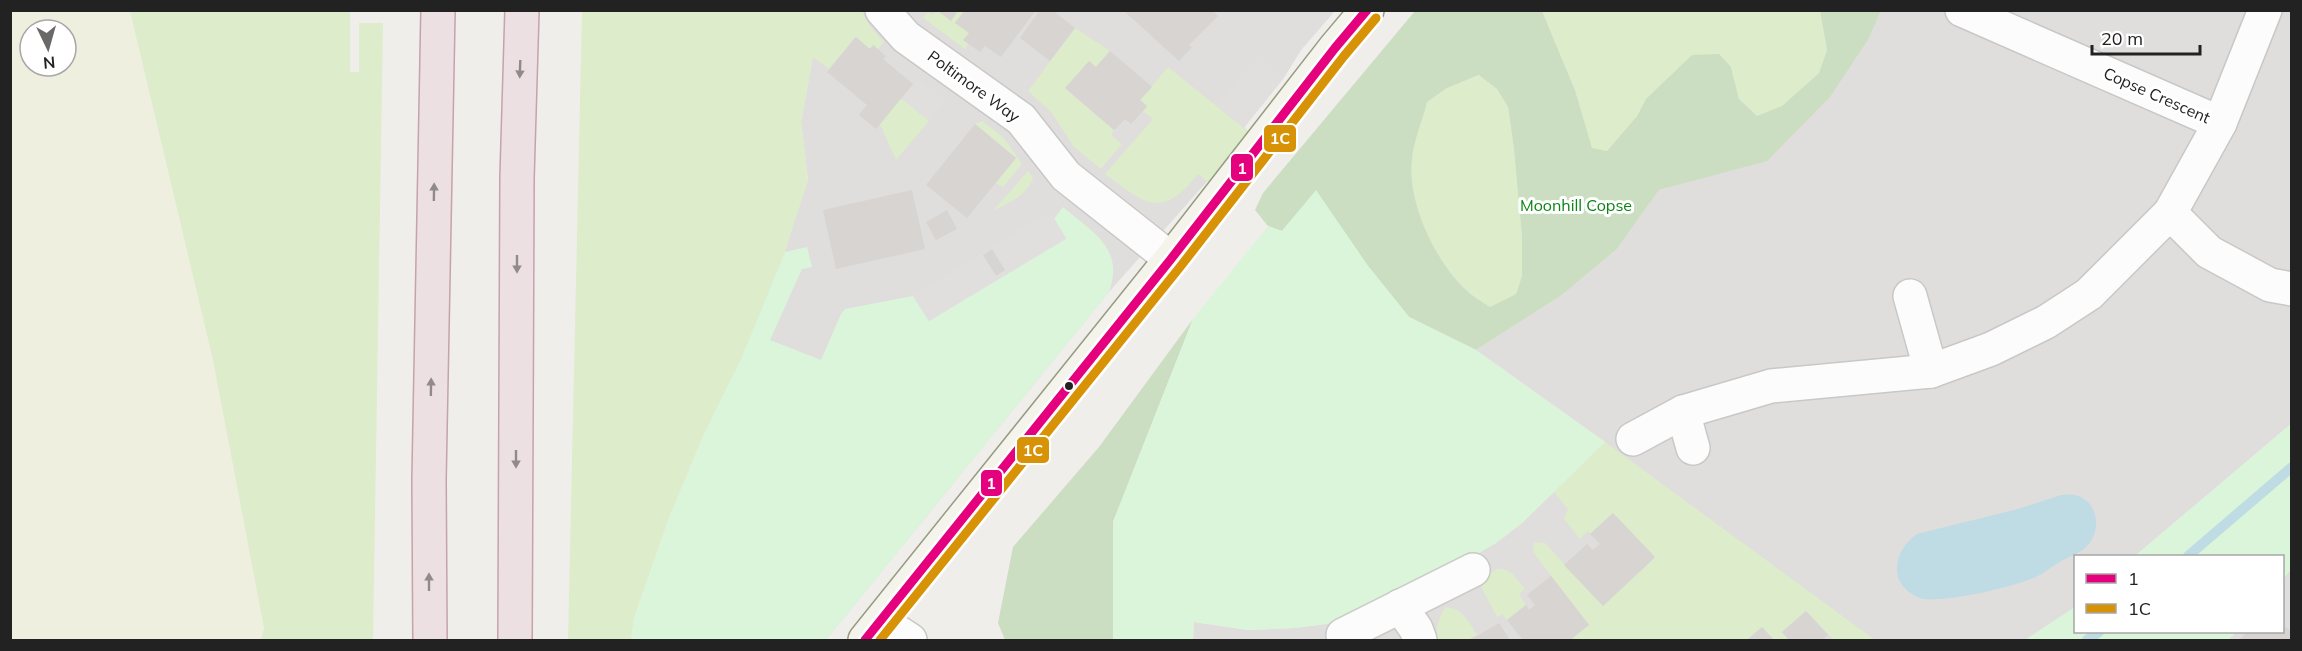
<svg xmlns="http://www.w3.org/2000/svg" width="2302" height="651" viewBox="0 0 2302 651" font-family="Mulish,sans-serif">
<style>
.residential{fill:#dfdedc}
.farmland{fill:#efefdf;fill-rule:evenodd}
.grass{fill:#ddeccb}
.forest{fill:#cbdec1;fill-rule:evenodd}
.park{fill:#daf5da}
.parking{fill:#e0dfde}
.water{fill:#bfdbe3}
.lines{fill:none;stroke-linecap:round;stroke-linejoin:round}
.stream{stroke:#bfdbe3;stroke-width:10}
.building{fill:#d7d4d2}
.street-casing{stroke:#c9c8c7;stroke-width:36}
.secondary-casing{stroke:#999a82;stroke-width:36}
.highway-casing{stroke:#c5a2ac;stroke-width:36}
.street{stroke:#fdfcfc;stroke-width:33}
.secondary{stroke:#f4f4ed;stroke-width:33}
.highway{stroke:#ece0e2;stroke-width:33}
.bus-1-casing{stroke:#fff;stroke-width:14}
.bus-2-casing{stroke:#fff;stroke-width:14}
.bus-1{stroke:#e5007d;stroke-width:9}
.bus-2{stroke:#d79205;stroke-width:9}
.oneway{fill:#918a8c}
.bus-dot{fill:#222;stroke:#fff;stroke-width:2}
.labels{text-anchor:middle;stroke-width:6;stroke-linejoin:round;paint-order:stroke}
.street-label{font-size:16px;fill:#222;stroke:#fff}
.park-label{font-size:16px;fill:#0c8416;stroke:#fff}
.line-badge{stroke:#fff;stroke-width:2}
.badge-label{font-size:16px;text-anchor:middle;font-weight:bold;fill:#fff}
</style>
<rect width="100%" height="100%" fill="#f0eeeb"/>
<g class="residential">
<polygon points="817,11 1335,11 1302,49 1283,79 1244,127 1250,133 1109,292 826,640 631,640 808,180 801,122 813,56"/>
<polygon points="1881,11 2291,11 2291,424 2135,556 2076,556 2075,607 2025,640 1193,640 1194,622 1248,630 1294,628 1342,622 1496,543 1522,523 1605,442 1476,350 1562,295 1617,249 1659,190 1767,160 1869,38"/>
<polygon points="2291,569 2291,640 2228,640 2236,632 2282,632 2283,579"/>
</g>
<path class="farmland" d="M10,11H130L213,360L264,628L261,640H11ZM30,30H66V66H30Z"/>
<g class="grass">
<polygon points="130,11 350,11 350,72 359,72 359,23 383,23 373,640 261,640 264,628 213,360"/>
<polygon points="582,11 862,11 870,27 884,42 878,49 873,46 870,49 855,37 829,69 813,57 801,122 808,180 785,252 740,361 702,439 669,518 634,618 631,640 568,640"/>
<polygon points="937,11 951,20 958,11 965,11 955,23 969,33 968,44 965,49 923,18 928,12 933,15"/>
<polygon points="1542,11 1820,11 1827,50 1819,73 1782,107 1757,117 1739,99 1731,67 1646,99 1637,116 1607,151 1592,149 1575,90"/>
<polygon points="1075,28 1110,51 1096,67 1065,88 1114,130 1111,135 1122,144 1101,169 1074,147 1051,112 1028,91"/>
<path d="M1168,67L1250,133L1208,182L1198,174C1162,220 1145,204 1105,174L1153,119L1143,111L1147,106L1140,100Z"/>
<path d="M1480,75L1497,89L1508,107L1514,149L1522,237V276L1516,294L1490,307C1481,301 1472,296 1464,288C1435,260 1407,201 1412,160C1413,142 1423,120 1427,102L1447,88Z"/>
<polygon points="901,98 929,121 896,160 880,124"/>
<polygon points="982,121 1003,137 1022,164 1003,187 996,183 1016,158 975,124"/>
<path d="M1028,171L1033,178C1027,196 1008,203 993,211Z"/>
<polygon points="1605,442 1875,640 1834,640 1806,611 1782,632 1789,640 1774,640 1762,627 1747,640 1570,640 1589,625 1533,552 1534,542 1545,543 1603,606 1655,558 1613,513 1590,534 1588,531 1580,539 1564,519 1568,509 1554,492"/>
<path d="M1497,569C1511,568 1517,579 1525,589L1519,594L1526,605L1507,620L1502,614L1497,617L1478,581Z"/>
<path d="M1445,607C1463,608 1468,621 1477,635L1468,640H1438C1435,628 1439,618 1445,607Z"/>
</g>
<g class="forest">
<path d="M1415,11H1542L1575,90L1592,148L1607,151L1637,116L1646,99L1692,55L1719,54L1731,67L1739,99L1757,116L1782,106L1819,73L1827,50L1820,11H1881L1869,38L1830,97L1767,161L1659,190L1617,249L1562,295L1476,350L1409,317L1368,266L1316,191L1282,231L1268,226L1255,210L1263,193ZM1479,75L1497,89L1508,107L1514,149L1522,237V276L1516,294L1490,307C1481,301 1472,296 1464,288C1435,260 1407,201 1412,160C1413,142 1423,120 1427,102L1447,88Z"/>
<polygon points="1193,319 1113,522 1113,640 1005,640 998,623 1013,547 1099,447"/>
</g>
<g class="park">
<polygon points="1316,190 1368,266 1409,317 1476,350 1605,442 1522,523 1496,543 1467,560 1342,622 1294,628 1248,630 1194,622 1193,640 1113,640 1113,522 1193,319 1268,226 1282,231"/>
<path d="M1063,207C1092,232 1125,248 1109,292L826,640H631L634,618L669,518L702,439L740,361L785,252L807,247L812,267L802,269L770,340L821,360L841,314L845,309L913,296L929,321L1066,238L1054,219Z"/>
<polygon points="2291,424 2291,569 2283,579 2282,556 2135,556"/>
<polygon points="2075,607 2076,632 2236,632 2228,640 2025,640"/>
</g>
<g class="parking">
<polygon points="1259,55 1283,79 1244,128 1217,105"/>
<polygon points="918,77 946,100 929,121 901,98"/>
<polygon points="1050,211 1066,239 929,321 913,296"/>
</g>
<path class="water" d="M2061,495C2066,495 2071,494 2075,495C2099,501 2102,531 2087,546C2082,552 2071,556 2063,560C2054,565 2046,572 2036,577C2014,587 1949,602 1925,599C1914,598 1901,587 1898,577C1894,559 1903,544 1917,534L2018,509Z"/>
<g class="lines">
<g class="stream">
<polyline points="2188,556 2292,467"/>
<polyline points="2087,640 2099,632"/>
</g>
</g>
<g class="building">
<polygon points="937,10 958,10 951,21"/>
<polygon points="965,10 1036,10 1001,57 985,46 980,52 963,40 969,33 955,23"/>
<polygon points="1040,10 1052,10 1075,28 1050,61 1020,38"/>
<polygon points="1123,10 1212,10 1218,16 1189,45 1192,47 1179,61"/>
<polygon points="856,37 870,49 873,45 886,56 883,59 913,84 876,129 859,115 867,105 827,72"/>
<polygon points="1110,51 1152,87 1140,100 1147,106 1143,111 1131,124 1125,119 1114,130 1065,88 1089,61 1096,67"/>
<polygon points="975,124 1016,158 967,218 926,185"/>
<polygon points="912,190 925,249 836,269 823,210"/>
<polygon points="947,210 957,229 936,240 926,222"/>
<polygon points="992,249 1005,270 996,276 983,255"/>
<polygon points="1613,513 1655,557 1603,606 1564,565 1587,544 1593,550 1600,544 1590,534"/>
<polygon points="1551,576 1589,625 1570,640 1523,640 1507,620 1526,605 1529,610 1535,605 1527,595"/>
<polygon points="1806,611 1828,635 1822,640 1789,640 1782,632"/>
<polygon points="1499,623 1510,640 1468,640 1477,636"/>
<polygon points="2282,624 2292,632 2292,640 2239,640 2247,632 2282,632"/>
<polygon points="1762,627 1774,640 1747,640"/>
</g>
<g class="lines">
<g class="street-casing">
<g id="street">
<polyline points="882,10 906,37 1021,119 1066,176 1171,259"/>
<polyline points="1962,10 2220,123"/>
<polyline points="2170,213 2209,252 2270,285 2292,289"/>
<polyline points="1910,296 1931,371"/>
<polyline points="1683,412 1693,448"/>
<polyline points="1633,439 1683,412 1771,386 1931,371 1991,349 2046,322 2089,294 2170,213 2220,123 2265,10"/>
<polyline points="1400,606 1416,629 1420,640"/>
<polyline points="881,621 910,640"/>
<polyline points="1343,635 1473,570"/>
</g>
</g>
<g class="secondary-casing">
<polyline id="secondary" points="865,640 1171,259 1335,48 1367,10"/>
</g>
<g class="highway-casing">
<g id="highway">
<polyline points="430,640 429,480 438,10"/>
<polyline points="515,640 517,178 522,10"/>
</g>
</g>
<use href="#street" class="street"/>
<use href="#secondary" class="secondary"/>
<use href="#highway" class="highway"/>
<g class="bus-1-casing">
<polyline id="bus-1" points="865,640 1171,259 1335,48 1367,10"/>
</g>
<g class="bus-2-casing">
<polyline id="bus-2" points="880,640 1180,267 1344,56 1376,18"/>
</g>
<use href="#bus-1" class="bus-1"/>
<use href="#bus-2" class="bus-2"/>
</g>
<defs><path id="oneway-solid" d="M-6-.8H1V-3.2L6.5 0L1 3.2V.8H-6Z" transform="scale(1.5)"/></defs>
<g class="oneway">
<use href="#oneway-solid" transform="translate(520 69) rotate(92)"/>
<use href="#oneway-solid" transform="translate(434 192) rotate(-89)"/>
<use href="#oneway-solid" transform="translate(517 264) rotate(90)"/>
<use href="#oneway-solid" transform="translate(431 387) rotate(-89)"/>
<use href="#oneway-solid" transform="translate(516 459) rotate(90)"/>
<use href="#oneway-solid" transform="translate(429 582) rotate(-90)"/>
</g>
<circle class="bus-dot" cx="1069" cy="386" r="5"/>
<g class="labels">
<g class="street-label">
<text transform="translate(974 86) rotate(36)" y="6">Poltimore Way</text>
<text transform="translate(2157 95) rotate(24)" y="6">Copse Crescent</text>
</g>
<g class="park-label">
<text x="1576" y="211">Moonhill Copse</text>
</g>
</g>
<g class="line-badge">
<rect x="1263" y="124" width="34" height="29" rx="6" fill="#d79205"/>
<rect x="1230" y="153" width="24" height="29" rx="6" fill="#e5007d"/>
<rect x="1016" y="436" width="34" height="28" rx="6" fill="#d79205"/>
<rect x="980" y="469" width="23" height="28" rx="6" fill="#e5007d"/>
</g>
<g class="badge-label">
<text x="1280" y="144">1C</text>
<text x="1242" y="174">1</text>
<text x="1033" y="456">1C</text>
<text x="991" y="489">1</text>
</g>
<rect width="2302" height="651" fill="none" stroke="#222222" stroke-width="24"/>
<rect x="2074" y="555" width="210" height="78" fill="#ffffff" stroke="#a7a7a7" stroke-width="1.5"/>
<rect x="2086" y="574" width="30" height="9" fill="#e5007d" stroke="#a7a7a7" stroke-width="1.5"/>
<text x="2128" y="585" font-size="18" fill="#222222">1</text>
<rect x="2086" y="604" width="30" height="9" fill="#d79205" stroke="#a7a7a7" stroke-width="1.5"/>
<text x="2128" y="615" font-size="18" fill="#222222">1C</text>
<g transform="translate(48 48) rotate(175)"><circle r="28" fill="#ffffff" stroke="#a7a7a7" stroke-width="1.5"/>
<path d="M0-4.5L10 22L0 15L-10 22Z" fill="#6a6968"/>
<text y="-9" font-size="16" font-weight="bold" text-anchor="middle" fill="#222222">N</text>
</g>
<path d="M2092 45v9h108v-9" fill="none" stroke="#222222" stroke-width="3"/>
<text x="2101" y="45" font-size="18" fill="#222222" stroke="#ffffff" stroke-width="4.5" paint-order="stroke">20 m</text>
</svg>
